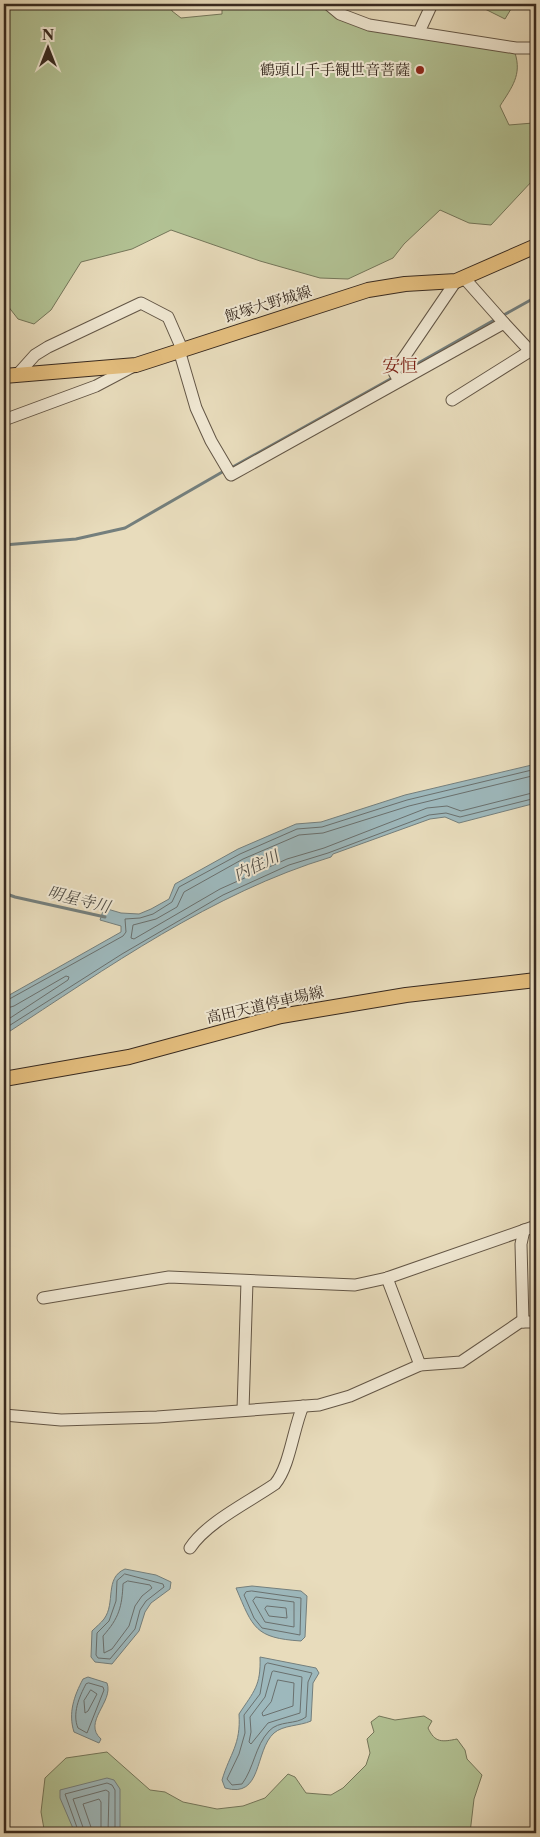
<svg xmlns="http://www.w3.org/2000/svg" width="540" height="1837" viewBox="0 0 540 1837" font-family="'Libre Caslon Text','Noto Serif JP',serif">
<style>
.green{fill:#b2c294;stroke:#74765a}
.water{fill:#9db8bc;stroke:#747f7d}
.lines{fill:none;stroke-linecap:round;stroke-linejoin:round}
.shore{stroke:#6a706e;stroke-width:1}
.stream{stroke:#747f7d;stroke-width:3}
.minor-casing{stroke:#635646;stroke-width:13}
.major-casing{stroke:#37291f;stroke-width:16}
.minor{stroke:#f0e8d3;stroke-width:11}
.major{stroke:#e4be7e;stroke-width:14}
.poi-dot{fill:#8f2418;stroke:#f0e8d3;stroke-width:2}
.labels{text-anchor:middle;stroke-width:4;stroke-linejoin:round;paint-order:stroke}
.poi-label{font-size:15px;fill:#37291f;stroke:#f0e8d3;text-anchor:end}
.street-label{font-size:15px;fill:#37291f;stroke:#f0e8d3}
.water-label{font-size:16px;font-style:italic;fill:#504d46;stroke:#f0e8d3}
.quarter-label{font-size:18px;fill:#7a1f14;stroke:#f0e8d3}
</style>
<rect width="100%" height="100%" fill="#e8dcbc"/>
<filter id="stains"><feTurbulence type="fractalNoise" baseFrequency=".004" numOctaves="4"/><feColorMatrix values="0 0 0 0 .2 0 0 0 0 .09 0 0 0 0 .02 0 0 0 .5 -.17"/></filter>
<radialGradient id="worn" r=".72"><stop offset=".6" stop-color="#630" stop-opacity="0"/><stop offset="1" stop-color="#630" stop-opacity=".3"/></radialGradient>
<g class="green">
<path d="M4,4H170L172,11L181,18L222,14V4H321L340,20L363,27L515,53C522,75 512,87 500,106L509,125L533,123L536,128V171L533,180L491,225L469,223L440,210L404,244L393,258L348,279L320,278L260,261L171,230L132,249L81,262L51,310L34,324L18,319L4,301Z"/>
<polygon points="475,4 514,4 505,19"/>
<path d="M379,1716L395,1720L424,1716L432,1721L428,1728C435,1743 442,1742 457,1739L465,1750L467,1759L482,1775L474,1799L470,1833H37L44,1829L41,1812L45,1778L66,1758L107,1752L150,1790L165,1792L183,1802L217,1809L243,1806L265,1798L288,1774L295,1777L306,1793L331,1795L343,1788L366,1765L370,1753L367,1739L374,1732L371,1722Z"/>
</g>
<g class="water">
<path d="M536,764V803L459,823L445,817L430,819L333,854L331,857C212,893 107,968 4,1035V998L121,932V926L100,920L104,908L121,913L139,914L151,909L169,899L175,884L238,849L296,824L321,822L405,795Z"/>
<path d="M125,1569L156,1575L171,1582L170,1589L151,1603L145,1612L139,1631L112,1664L95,1662L91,1657L92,1631C96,1627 101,1623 104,1619C116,1603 104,1578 125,1569Z"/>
<path d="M252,1586L301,1591L307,1596L305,1637L301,1641C255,1638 253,1628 236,1588Z"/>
<path d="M260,1657L316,1668L319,1673L313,1683L311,1721C300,1726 283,1725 274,1733C254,1751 263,1799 225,1788L222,1780C230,1753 241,1745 239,1714C254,1691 261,1686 260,1657Z"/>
<path d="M88,1677L107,1683C114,1702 82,1722 101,1739L99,1743L74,1732C68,1713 74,1696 83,1679Z"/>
<polygon points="107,1778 114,1780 120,1789 120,1833 75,1833 60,1798 60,1790"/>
</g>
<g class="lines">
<g class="shore">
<polyline points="536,775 409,806 323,833 299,835 243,859 184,892 177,907 156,919 133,925 131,938 134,939 220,889 287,859 324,848 427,808 447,806 461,811 536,792"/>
<polyline points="4,1002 123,936 126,932 125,919 140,918 153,914 172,902 179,887 240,854 297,829 322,827 407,800 536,769"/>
<polyline points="4,1009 14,1006 66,976 69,977 68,980 4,1022"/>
<polyline points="4,1029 122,954 223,895 289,865 328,853 429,815 446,813 460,817 536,798"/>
<polygon points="125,1574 163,1584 164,1587 146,1601 140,1610 135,1629 110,1659 98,1658 96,1655 97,1633 109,1621 116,1601 117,1581"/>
<path d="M128,1581L150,1585L152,1588L142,1596L135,1606L129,1626L112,1649L104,1653L103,1636C119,1618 122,1607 123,1584Z"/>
<polygon points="252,1591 301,1598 300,1635 262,1628 254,1618 244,1595 246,1592"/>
<polygon points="256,1597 294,1602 294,1627 265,1622 253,1601"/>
<polygon points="267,1606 286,1608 287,1618 269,1616 265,1609"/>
<path d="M268,1663L312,1673L308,1682L306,1717C296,1725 279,1720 269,1731C255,1746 254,1768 242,1784L232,1785L227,1779L239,1754L245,1733L244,1715L260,1694L265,1665Z"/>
<polygon points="274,1671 302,1677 300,1713 268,1723 251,1744 249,1742 251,1732 250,1717 265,1697 272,1672"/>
<polygon points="278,1680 294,1683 293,1706 263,1716 262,1713 271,1702"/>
<path d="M89,1683L103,1687L104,1690L87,1733L78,1728C72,1714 79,1697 86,1684Z"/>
<polygon points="91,1690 97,1694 88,1711 85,1713 84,1701"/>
<polyline points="79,1833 65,1794 107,1783 112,1785 115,1790 115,1833"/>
<polyline points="85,1833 73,1799 106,1790 109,1792 108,1833"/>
<polyline points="93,1833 83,1804 99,1799 101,1802 101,1833"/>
</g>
<g class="stream">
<polyline points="502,316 536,297"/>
<polyline points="399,374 496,319"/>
<polyline points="231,468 394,377"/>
<polyline points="4,545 76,539 125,528 224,471"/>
<polyline points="4,893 15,897 105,917"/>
</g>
<g class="minor-casing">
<g id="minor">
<polyline points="328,4 340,14 369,25 516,48 536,48"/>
<polyline points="419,32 432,4"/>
<polyline points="465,279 504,323"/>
<polyline points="179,350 196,408 211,441 231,475 504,323 530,351 536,349"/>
<polyline points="17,375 35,355 48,347 141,303 168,317 182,349"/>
<polyline points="399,381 394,372 456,281"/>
<polyline points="452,400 530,351"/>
<polyline points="4,420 96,386 132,367"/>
<polyline points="387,1278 420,1365"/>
<polyline points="43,1298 169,1277 355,1285 387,1278 536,1226"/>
<polyline points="523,1322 521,1244 524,1230"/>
<polyline points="243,1410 247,1281"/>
<polyline points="4,1415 61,1420 157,1417 319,1405 350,1396 420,1365 461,1362 520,1322 536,1322"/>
<path d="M190,1548C207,1522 249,1502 275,1484C290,1466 293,1429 303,1406"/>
</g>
</g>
<g class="major-casing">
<g id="major">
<polyline points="4,376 136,365 368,290 405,284 456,281 536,246"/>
<polyline points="4,1079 129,1057 281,1016 406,995 536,980"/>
</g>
</g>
<use href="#minor" class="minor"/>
<use href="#major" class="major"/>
</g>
<circle class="poi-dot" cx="420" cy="70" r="5"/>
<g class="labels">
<g class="poi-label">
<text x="410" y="75">鶴頭山千手観世音菩薩</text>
</g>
<g class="street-label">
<text transform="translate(268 304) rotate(-17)" y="5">飯塚大野城線</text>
<text transform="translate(265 1005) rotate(-13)" y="5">高田天道停車場線</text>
</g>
<g class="water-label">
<text transform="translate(256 865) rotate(-26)" y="6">内住川</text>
<text transform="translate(79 899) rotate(14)" y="6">明星寺川</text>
</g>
<g class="quarter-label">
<text x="400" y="372">安恒</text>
</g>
</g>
<rect width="540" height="1837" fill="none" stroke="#e8dcbc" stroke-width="20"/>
<rect x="5" y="5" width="530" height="1827" fill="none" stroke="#37291f" stroke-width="2.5"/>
<rect x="10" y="10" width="520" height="1817" fill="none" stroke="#37291f"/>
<g transform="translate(48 48)" stroke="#f0e8d3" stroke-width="4" paint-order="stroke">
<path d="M0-4L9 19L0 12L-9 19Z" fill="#37291f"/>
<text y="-8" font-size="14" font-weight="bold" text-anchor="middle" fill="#37291f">N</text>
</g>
<rect width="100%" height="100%" filter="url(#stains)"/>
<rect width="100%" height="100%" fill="url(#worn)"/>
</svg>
